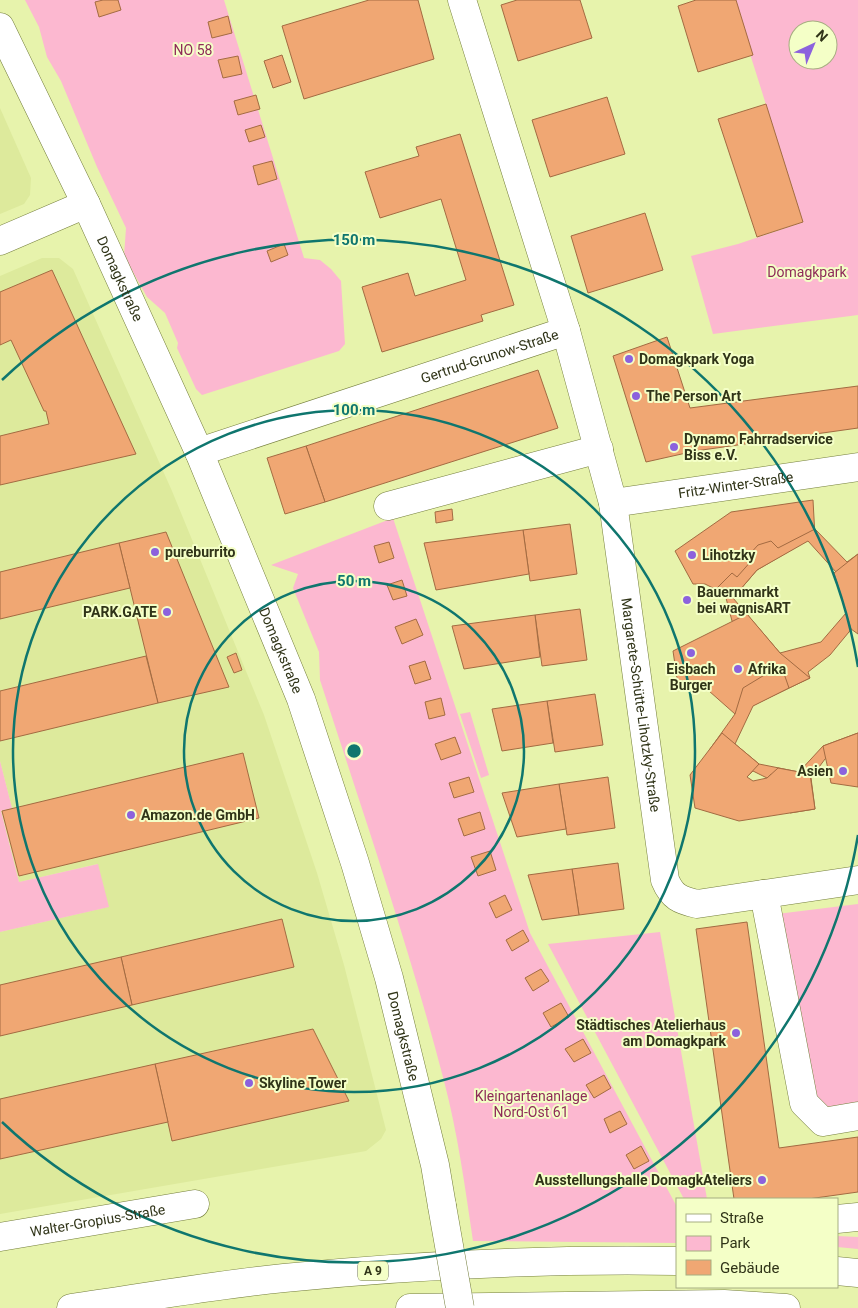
<svg xmlns="http://www.w3.org/2000/svg" width="858" height="1308" viewBox="0 0 858 1308" font-family="Roboto,sans-serif">
<style>
.built{fill:#ddea9c}
.green{fill:#fcb8d0;fill-rule:evenodd}
.building{fill:#f0a773;stroke:#a36b42;fill-rule:evenodd}
.lines{fill:none;stroke-linecap:round;stroke-linejoin:round}
.minor-casing{stroke:#757f3d;stroke-width:29}
.highway-casing{stroke:#757f3d;stroke-width:29}
.minor{stroke:#fff;stroke-width:28}
.highway{stroke:#fff;stroke-width:28}
.minor-bridge-casing{stroke:#757f3d;stroke-width:29;stroke-linecap:butt}
.minor-bridge{stroke:#fff;stroke-width:28}
.ring{fill:none;stroke:#0f766e;stroke-width:2.5}
.poi-dot{fill:#8c62dd;stroke:#f4ffc7;stroke-width:2}
.labels{text-anchor:middle;stroke-width:4;stroke-linejoin:round;paint-order:stroke}
.shield{fill:#f4ffc7;stroke:#6b714c;stroke-width:1}
.shield-label{font-size:12px;font-weight:bold;fill:#303418}
.park-label{font-size:14px;fill:#8e2b58;stroke:#f4ffc7}
.street-label{font-size:14px;fill:#303418;stroke:#f4ffc7}
.poi-label{font-size:14px;font-weight:bold;fill:#303418;stroke:#f4ffc7;text-anchor:start}
.centre{fill:#0f766e;stroke:#f4ffc7;stroke-width:2.5}
.ring-label{font-size:15px;text-anchor:middle;font-weight:bold;fill:#0f766e;stroke:#f4ffc7;stroke-width:4;stroke-linejoin:round;paint-order:stroke}
</style>
<rect width="100%" height="100%" fill="#e7f3ac"/>
<g class="built">
<polygon points="0,108 31,178 30,195 24,204 0,214"/>
<polygon points="42,258 59,258 73,269 172,491 264,715 317,873 344,965 386,1130 381,1139 366,1151 0,1214 0,932 108,907 97,864 19,882 1,810 12,808 0,761 0,276"/>
</g>
<g class="green">
<polygon points="25,0 224,0 304,258 320,260 331,269 341,281 345,344 339,351 202,395 196,389 177,348 178,343 165,313 147,297 124,256 126,228 97,167 61,81 47,57 39,27"/>
<path d="M733,0H858V315L713,334L691,256L738,244L803,222ZM798,30H828V60H798Z"/>
<path d="M393,518L530,933L677,1207V1243L473,1241C465,1188 458,1134 444,1081C409,946 363,813 320,680L319,652L293,588L298,574L271,565Z"/>
<polygon points="470,712 489,775 481,778 460,714"/>
<polygon points="0,761 12,808 1,811 19,882 98,864 109,907 0,932"/>
<polygon points="858,904 858,1105 830,1109 806,1087 777,914"/>
<polygon points="660,932 707,1199 684,1199 548,944"/>
<polygon points="837,1236 858,1237 858,1249 837,1247"/>
</g>
<g class="building">
<polygon points="103,0 118,0 121,10 99,17 95,2"/>
<polygon points="369,0 418,0 434,59 304,99 282,26"/>
<polygon points="517,0 580,0 592,38 518,61 501,5"/>
<polygon points="696,0 736,0 753,55 698,72 678,6"/>
<polygon points="228,16 232,33 212,38 208,22"/>
<polygon points="282,55 291,82 273,88 264,61"/>
<polygon points="238,56 242,74 223,78 218,60"/>
<polygon points="256,95 260,109 238,115 234,101"/>
<polygon points="607,97 625,154 550,177 532,120"/>
<polygon points="766,104 803,222 757,237 718,119"/>
<polygon points="261,125 265,137 249,142 245,130"/>
<polygon points="460,134 514,305 481,315 483,321 382,352 362,287 408,273 415,296 466,280 441,199 380,218 365,172 419,156 416,147"/>
<polygon points="272,161 277,179 258,185 253,166"/>
<polygon points="645,213 663,270 588,293 571,236"/>
<polygon points="284,244 288,255 271,262 267,251"/>
<polygon points="52,270 136,454 0,485 0,436 49,424 46,411 44,411 11,340 0,345 0,292"/>
<polygon points="667,337 690,408 858,386 858,428 695,451 646,462 613,356"/>
<polygon points="538,370 558,428 325,502 306,446"/>
<polygon points="306,446 325,502 285,514 267,458"/>
<polygon points="813,500 815,536 757,570 733,598 705,584 693,584 675,551 731,512"/>
<polygon points="452,509 453,520 436,523 435,512"/>
<polygon points="570,524 577,574 530,581 523,530"/>
<path d="M815,529L847,562L858,554V592L856,594L858,595V621L830,655L808,672L810,678L789,688L781,665L769,672L755,660L764,649L732,621L726,598L716,589L732,573L737,577L753,559L748,556L758,545L771,541L778,548ZM808,541L836,572L834,573L846,613L821,642L780,653L733,598L757,570Z"/>
<polygon points="523,530 529,574 436,590 424,543"/>
<polygon points="166,532 229,687 158,703 119,543"/>
<polygon points="389,542 394,558 379,563 374,546"/>
<polygon points="119,543 130,588 0,619 0,572"/>
<polygon points="858,554 858,634 851,629 834,573"/>
<polygon points="402,580 407,596 393,600 387,585"/>
<polygon points="580,609 587,660 542,666 535,615"/>
<polygon points="747,614 780,653 810,678 735,714 709,691 678,685 673,651"/>
<polygon points="535,615 540,657 464,669 452,626"/>
<polygon points="416,619 423,635 402,644 395,627"/>
<polygon points="236,653 242,670 234,673 227,657"/>
<polygon points="146,656 158,703 0,741 0,691"/>
<polygon points="425,661 431,679 415,684 409,666"/>
<polygon points="781,665 789,688 753,706 735,744 759,764 799,772 823,746 858,733 858,747 850,750 846,756 840,750 825,759 811,778 815,809 790,813 786,785 771,774 767,778 753,771 747,777 710,749 735,714 743,688"/>
<polygon points="595,694 603,745 555,752 547,701"/>
<polygon points="441,698 445,715 429,719 425,702"/>
<polygon points="547,701 553,743 502,751 492,709"/>
<polygon points="722,733 759,764 747,777 753,781 767,778 778,768 810,774 815,809 739,821 695,808 690,775"/>
<polygon points="858,733 858,787 831,783 823,746"/>
<polygon points="455,737 461,753 441,760 435,744"/>
<polygon points="243,753 259,818 19,876 2,811"/>
<polygon points="469,777 474,792 454,798 449,783"/>
<polygon points="608,777 615,828 567,835 559,784"/>
<polygon points="559,784 566,829 517,837 502,793"/>
<polygon points="480,812 485,829 464,836 458,819"/>
<polygon points="490,851 496,870 478,876 471,857"/>
<polygon points="618,863 624,909 579,915 572,869"/>
<polygon points="572,869 579,915 542,920 528,875"/>
<polygon points="505,895 512,910 496,918 489,903"/>
<polygon points="282,919 294,967 132,1005 121,957"/>
<polygon points="747,922 779,1148 858,1137 858,1192 808,1199 734,1199 696,929"/>
<polygon points="523,930 529,941 512,951 506,940"/>
<polygon points="121,957 132,1005 0,1036 0,985"/>
<polygon points="541,969 549,981 533,991 525,978"/>
<polygon points="561,1003 569,1017 551,1027 543,1013"/>
<polygon points="313,1029 349,1101 172,1141 155,1064"/>
<polygon points="583,1039 591,1053 574,1062 565,1049"/>
<polygon points="155,1064 168,1122 0,1159 0,1099"/>
<polygon points="604,1075 611,1088 594,1098 586,1085"/>
<polygon points="620,1111 627,1124 610,1133 604,1119"/>
<polygon points="641,1146 649,1161 634,1169 626,1155"/>
</g>
<g class="lines">
<g class="minor-casing">
<g id="minor">
<path id="s1" d="M462,0L566,331L613,503L665,880C672,897 680,900 697,904L858,880"/>
<path id="s2" d="M0,27L86,204L199,452L301,699L355,863L389,978L435,1165L442,1206"/>
<polyline points="0,241 86,204"/>
<path id="s3" d="M199,452L566,331"/>
<path id="s4" d="M613,503L858,467"/>
<polyline points="388,506 599,449"/>
<polyline points="764,894 804,1103 823,1122 858,1116"/>
<polyline points="837,1219 858,1217"/>
<path id="s5" d="M0,1237L195,1204"/>
</g>
</g>
<g class="highway-casing">
<g id="highway">
<polyline points="837,1271 858,1273"/>
<path d="M71,1308C142,1298 213,1285 284,1278C414,1265 546,1259 677,1261"/>
<polyline points="410,1308 724,1304 786,1308"/>
</g>
</g>
<use href="#minor" class="minor"/>
<use href="#highway" class="highway"/>
<g class="minor-bridge-casing">
<polyline id="minor-bridge" points="442,1206 460,1308"/>
</g>
<use href="#minor-bridge" class="minor-bridge"/>
</g>
<g class="ring">
<circle cx="354" cy="751" r="170"/>
<circle cx="354" cy="751" r="341"/>
<path d="M858 835A511 511 0 0 1 2 1122M2 380A511 511 0 0 1 858 667"/>
</g>
<g class="poi-dot">
<circle cx="629" cy="359" r="5"/>
<circle cx="636" cy="396" r="5"/>
<circle cx="674" cy="447" r="5"/>
<circle cx="155" cy="552" r="5"/>
<circle cx="692" cy="555" r="5"/>
<circle cx="687" cy="600" r="5"/>
<circle cx="167" cy="612" r="5"/>
<circle cx="691" cy="653" r="5"/>
<circle cx="738" cy="669" r="5"/>
<circle cx="843" cy="771" r="5"/>
<circle cx="131" cy="815" r="5"/>
<circle cx="736" cy="1033" r="5"/>
<circle cx="249" cy="1083" r="5"/>
<circle cx="762" cy="1180" r="5"/>
</g>
<g class="labels">
<rect class="shield" x="358" y="1261.5" width="30" height="19" rx="4"/>
<g class="shield-label">
<text x="373" y="1275">A 9</text>
</g>
<g class="park-label">
<text x="193" y="55">NO 58</text>
<text x="807" y="277">Domagkpark</text>
<text x="531" y="1101">Kleingartenanlage<tspan x="531" dy="16">Nord-Ost 61</tspan></text>
</g>
<g class="street-label">
<text dy="5" stroke="none"><textPath href="#s2" startOffset="279">Domagkstraße</textPath></text>
<text dy="5" stroke="none"><textPath href="#s3" startOffset="306">Gertrud-Grunow-Straße</textPath></text>
<text dy="5" stroke="none"><textPath href="#s4" startOffset="124">Fritz-Winter-Straße</textPath></text>
<text dy="5" stroke="none"><textPath href="#s2" startOffset="684">Domagkstraße</textPath></text>
<text dy="5" stroke="none"><textPath href="#s1" startOffset="729">Margarete-Schütte-Lihotzky-Straße</textPath></text>
<text dy="5" stroke="none"><textPath href="#s2" startOffset="1089">Domagkstraße</textPath></text>
<text dy="5" stroke="none"><textPath href="#s5" startOffset="99">Walter-Gropius-Straße</textPath></text>
</g>
<g class="poi-label">
<text x="639" y="364">Domagkpark Yoga</text>
<text x="646" y="401">The Person Art</text>
<text x="684" y="444">Dynamo Fahrradservice<tspan x="684" dy="16">Biss e.V.</tspan></text>
<text x="165" y="557">pureburrito</text>
<text x="702" y="560">Lihotzky</text>
<text x="697" y="597">Bauernmarkt<tspan x="697" dy="16">bei wagnisART</tspan></text>
<text x="157" y="617" text-anchor="end">PARK.GATE</text>
<text x="691" y="674" text-anchor="middle">Eisbach<tspan x="691" dy="16">Burger</tspan></text>
<text x="748" y="674">Afrika</text>
<text x="833" y="776" text-anchor="end">Asien</text>
<text x="141" y="820">Amazon.de GmbH</text>
<text x="726" y="1030" text-anchor="end">Städtisches Atelierhaus<tspan x="726" dy="16">am Domagkpark</tspan></text>
<text x="259" y="1088">Skyline Tower</text>
<text x="752" y="1185" text-anchor="end">Ausstellungshalle DomagkAteliers</text>
</g>
</g>
<circle cx="354" cy="751" r="8" class="centre"/>
<g class="ring-label">
<text x="354" y="245">150 m</text>
<text x="354" y="415">100 m</text>
<text x="354" y="586">50 m</text>
</g>
<rect x="676" y="1198" width="162" height="90" fill="#f4ffc7" stroke="#a6ae81"/>
<rect x="686" y="1214" width="25" height="8" fill="#ffffff" stroke="#a6ae81"/>
<text x="720" y="1223" font-size="15" fill="#303418">Straße</text>
<rect x="686" y="1236" width="25" height="15" fill="#fcb8d0" stroke="#a6ae81"/>
<text x="720" y="1248" font-size="15" fill="#303418">Park</text>
<rect x="686" y="1260" width="25" height="15" fill="#f0a773" stroke="#a6ae81"/>
<text x="720" y="1273" font-size="15" fill="#303418">Gebäude</text>
<g transform="translate(813 45) rotate(44)"><circle r="24" fill="#f4ffc7" stroke="#a6ae81"/>
<path d="M0-4L9 19L0 12L-9 19Z" fill="#8c62dd"/>
<text y="-8" font-size="14" font-weight="bold" text-anchor="middle" fill="#303418">N</text>
</g>
</svg>
